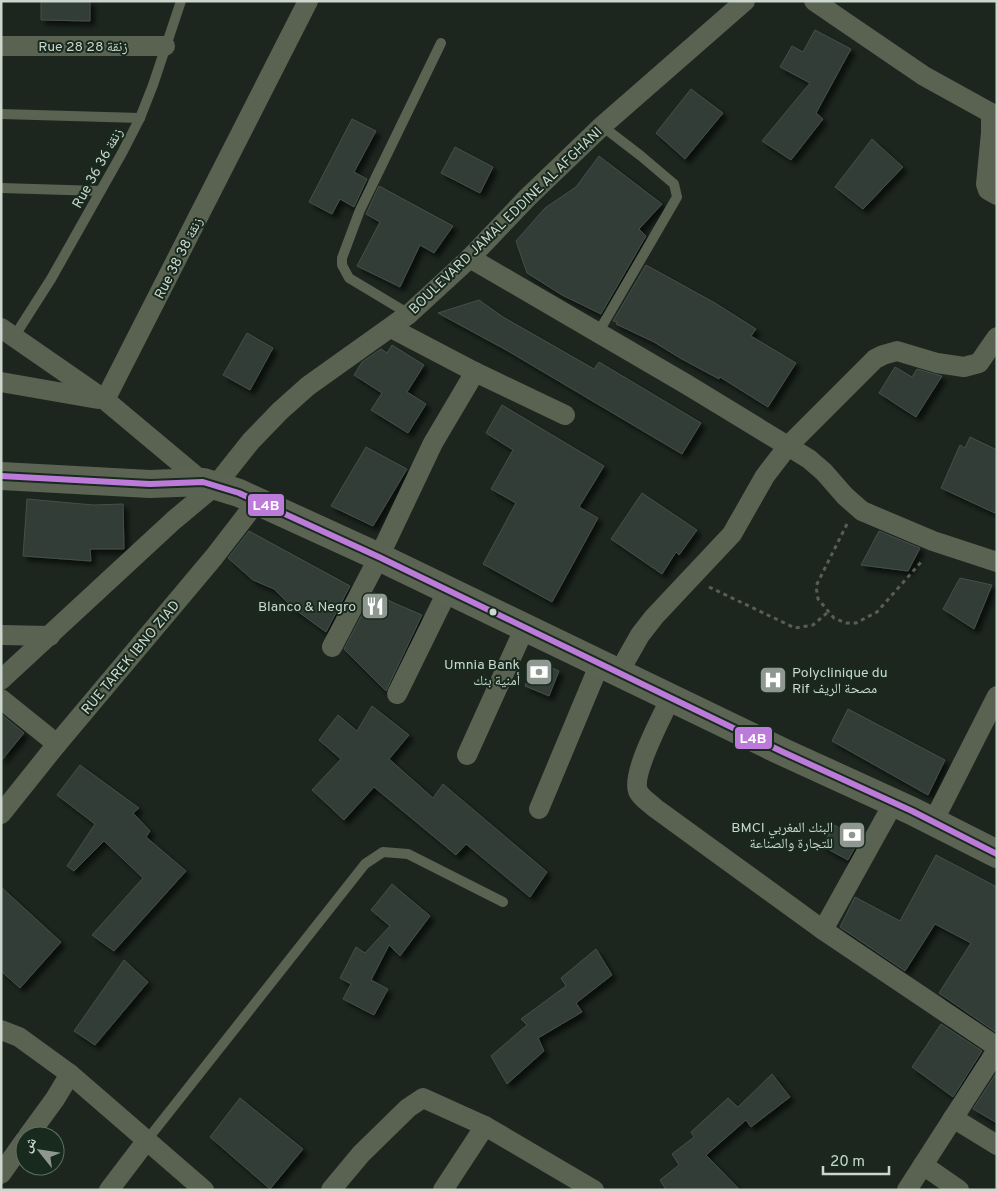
<svg xmlns="http://www.w3.org/2000/svg" width="998" height="1191" viewBox="0 0 998 1191" font-family="Overpass,'Noto Naskh Arabic',sans-serif">
<style>
.building{fill:#333d38;stroke:#454f4a;filter:url(#shadow)}
.lines{fill:none;stroke-linecap:round;stroke-linejoin:round}
.path{stroke:#585e53;stroke-width:3;stroke-dasharray:4 4;stroke-linecap:butt}
.lane{stroke:#5a6252;stroke-width:10}
.street{stroke:#5a6252;stroke-width:20}
.secondary{stroke:#5b6452;stroke-width:28}
.bus-1-casing{stroke:#182a1d;stroke-width:10}
.bus-1{stroke:#bd7bd9;stroke-width:6}
.bus-dot{fill:#cbd6cd;stroke:#182a1d;stroke-width:2}
.labels{text-anchor:middle;stroke-width:4;stroke-linejoin:round;paint-order:stroke}
.street-label{font-size:14px;fill:#cbd6cd;stroke:#182a1d}
.poi-label{font-size:14px;fill:#cbd6cd;stroke:#182a1d;text-anchor:end}
.line-badge{stroke:#182a1d;stroke-width:2}
.badge-label{font-size:14px;text-anchor:middle;font-weight:bold;fill:#fff}
</style>
<defs>
<filter id="shadow"><feDropShadow dx="4.5" dy="4.5" stdDeviation="2.5" flood-color="#0009"/></filter>
</defs>
<rect width="100%" height="100%" fill="#1c261f"/>
<g class="building">
<polygon points="41,1 90,1 90,21 41,20"/>
<polygon points="815,30 851,49 816,113 823,119 791,160 762,141 810,83 780,67 792,46 803,52"/>
<polygon points="691,89 723,113 685,159 656,133"/>
<polygon points="352,119 376,131 354,172 367,179 354,207 340,199 332,214 309,202"/>
<polygon points="872,139 903,167 863,209 835,187"/>
<polygon points="455,147 493,167 480,193 441,173"/>
<polygon points="599,156 662,204 639,229 646,236 601,314 562,295 527,273 516,241 545,208 576,187"/>
<polygon points="379,186 453,226 434,253 420,245 400,287 357,266 380,222 366,214"/>
<polygon points="646,265 715,303 756,329 751,336 796,363 768,407 720,377 719,379 680,358 654,342 616,324 617,322 613,321"/>
<polygon points="479,300 503,317 594,369 599,362 701,423 682,454 508,351 438,313"/>
<polygon points="247,333 273,348 250,390 223,375"/>
<polygon points="392,345 424,365 407,392 426,404 408,433 371,410 382,393 354,375 362,362 381,349 387,353"/>
<polygon points="895,367 912,377 917,369 942,376 916,417 879,393"/>
<polygon points="502,405 604,466 579,507 598,518 552,602 483,564 516,503 491,489 513,450 486,433"/>
<polygon points="970,437 997,450 997,514 941,488 960,445 965,448"/>
<polygon points="366,447 407,469 373,526 331,506"/>
<polygon points="642,493 697,530 679,555 676,552 662,574 611,539"/>
<polygon points="27,499 93,505 123,504 124,549 90,549 91,561 23,556"/>
<polygon points="249,531 350,586 326,632 293,608 274,589 253,580 228,558"/>
<polygon points="879,531 920,548 908,571 861,565"/>
<polygon points="960,578 992,585 974,629 943,609"/>
<polygon points="374,592 394,603 422,615 386,691 344,649"/>
<polygon points="535,661 559,671 549,696 525,686"/>
<polygon points="372,706 409,735 389,759 433,798 443,784 547,872 530,897 466,844 456,855 374,787 344,820 312,790 341,759 319,740 338,715 357,731"/>
<polygon points="848,709 945,760 928,795 832,741"/>
<polygon points="1,714 24,733 1,761"/>
<polygon points="80,765 139,808 133,813 150,831 146,837 186,871 114,951 92,935 143,878 104,841 74,871 67,866 95,824 57,795"/>
<polygon points="834,825 860,839 848,860 822,846"/>
<polygon points="936,855 997,887 997,1033 939,993 971,943 935,924 905,971 840,927 855,897 900,921"/>
<polygon points="392,884 430,916 400,956 389,945 371,980 388,989 374,1015 343,999 351,984 340,978 356,947 365,953 390,926 371,910"/>
<polygon points="1,887 61,942 20,988 1,971"/>
<polygon points="596,949 612,975 576,1003 582,1012 538,1038 544,1051 507,1084 491,1056 527,1025 521,1019 566,986 561,978"/>
<polygon points="124,960 148,982 95,1045 74,1031"/>
<polygon points="941,1024 982,1051 953,1097 912,1067"/>
<polygon points="997,1072 997,1123 973,1109"/>
<polygon points="772,1074 790,1097 751,1127 746,1120 706,1155 740,1190 666,1190 660,1180 679,1165 672,1154 694,1137 691,1132 728,1098 738,1107"/>
<polygon points="240,1098 303,1149 270,1189 210,1137"/>
</g>
<g class="lines">
<g class="path">
<polyline points="847,524 816,586 818,599 834,618 846,623 856,623 877,612 923,560"/>
<polyline points="709,587 795,628 813,625 828,612"/>
</g>
<g class="lane">
<polyline points="1,114 140,118"/>
<polyline points="1,188 100,191"/>
<polyline points="409,314 349,278 342,265 342,258 360,210 441,43"/>
<polyline points="598,333 677,197 674,184 641,156 602,126"/>
<polyline points="14,337 51,279 122,153 140,118 153,85 181,1"/>
<polyline points="147,1140 365,864 383,852 408,854 503,902"/>
</g>
<g class="street">
<polyline points="814,1 924,76 991,113"/>
<polyline points="1,46 165,46"/>
<polyline points="991,113 991,133 986,184 988,190 997,195"/>
<polyline points="470,258 686,384 809,459 824,472 845,496 862,511 933,541 997,562"/>
<polyline points="1,328 105,400 203,482"/>
<polyline points="391,328 475,372 565,415"/>
<polyline points="1,382 98,399"/>
<polyline points="105,400 308,1"/>
<polyline points="1,635 50,636"/>
<polyline points="332,647 379,557 433,443 475,372"/>
<polyline points="619,672 640,635 654,617 732,534 765,476 788,446 875,359 883,355 897,351 937,363 964,367 979,363 997,337"/>
<polyline points="1,680 174,520 216,485 251,441 280,411 308,386 409,314 470,258 527,198 602,126 745,1"/>
<polyline points="397,694 448,590"/>
<path d="M671,697C663,715 631,773 638,791C641,798 650,803 655,808L823,930L997,1047"/>
<polyline points="1,699 57,744"/>
<polyline points="467,755 525,627"/>
<polyline points="539,809 600,663"/>
<polyline points="1,814 57,744 214,557 258,500"/>
<polyline points="933,822 997,696"/>
<polyline points="823,930 893,804"/>
<polyline points="1,1030 19,1037 70,1074 204,1190"/>
<polyline points="953,1118 997,1145"/>
<polyline points="28,1136 55,1099 70,1074"/>
<polyline points="923,1165 959,1190"/>
<polyline points="1,1174 25,1140"/>
<polyline points="109,1190 147,1140"/>
<polyline points="331,1190 361,1154 408,1108 423,1098 485,1126 594,1190"/>
<polyline points="443,1190 485,1126"/>
<polyline points="907,1190 997,1050"/>
</g>
<polyline class="secondary" points="1,476 150,484 203,482 239,493 379,557 783,752 912,811 997,854"/>
<g class="bus-1-casing">
<polyline id="bus-1" points="1,476 150,484 203,482 239,493 379,557 783,752 912,811 997,854"/>
</g>
<use href="#bus-1" class="bus-1"/>
</g>
<defs>
<g id="restaurant-square" transform="scale(1.4375)"><rect x="-9" y="-9" width="18" height="18" rx="4" fill="#8e9890" stroke="#182a1d"/><path d="M-5-6h1v4h1v-4h1v4h1v-4h1v5L-1.5 .5V6h-2V.5L-5-1ZM5-6V6H3V1.5H1.5Q1.5-4 5-6Z" fill="#fff"/></g>
<g id="bank-square" transform="scale(1.4375)"><rect x="-9" y="-9" width="18" height="18" rx="4" fill="#8e9890" stroke="#182a1d"/><path d="M-6-4H6V4H-6ZM0-2.3a2.3 2.3 0 1 0 0 4.6a2.3 2.3 0 1 0 0-4.6Z" fill="#fff"/></g>
<g id="hospital-square" transform="scale(1.4375)"><rect x="-9" y="-9" width="18" height="18" rx="4" fill="#8e9890" stroke="#182a1d"/><path d="M-5-5h3v3.5h4V-5h3V5h-3V1.5h-4V5h-3Z" fill="#fff"/></g>
</defs>
<g fill-rule="evenodd">
<use href="#restaurant-square" x="375" y="606"/>
<use href="#bank-square" x="539" y="672"/>
<use href="#hospital-square" x="773" y="680"/>
<use href="#bank-square" x="852" y="835"/>
</g>
<circle class="bus-dot" cx="493" cy="612" r="4.5"/>
<g class="labels">
<g class="street-label">
<text x="83" y="51">Rue 28 زنقة 28</text>
<text transform="translate(97 168) rotate(-61)" y="5">Rue 36 زنقة 36</text>
<text transform="translate(505 220) rotate(-44)" y="5">BOULEVARD JAMAL EDDINE AL AFGHANI</text>
<text transform="translate(178 258) rotate(-63)" y="5">Rue 38 زنقة 38</text>
<text transform="translate(130 657) rotate(-50)" y="5">RUE TAREK IBNO ZIAD</text>
</g>
<g class="poi-label">
<text x="356" y="611">Blanco &amp; Negro</text>
<text x="520" y="669">Umnia Bank<tspan x="520" dy="16">أمنية بنك</tspan></text>
<text x="792" y="677" text-anchor="start">Polyclinique du<tspan x="792" dy="16">Rif مصحة الريف</tspan></text>
<text x="833" y="832">BMCI البنك المغربي<tspan x="833" dy="16">للتجارة والصناعة</tspan></text>
</g>
</g>
<g class="line-badge">
<rect x="247" y="493" width="38" height="24" rx="5" fill="#bd7bd9"/>
<rect x="734" y="726" width="39" height="24" rx="5" fill="#bd7bd9"/>
</g>
<g class="badge-label">
<text x="266" y="510">L4B</text>
<text x="753" y="743">L4B</text>
</g>
<rect width="998" height="1191" fill="none" stroke="#cbd6cd" stroke-width="5"/>
<g transform="translate(40 1151) rotate(300)"><circle r="24" fill="#182a1d" stroke="#606f63"/>
<path d="M0-4L9 19L0 12L-9 19Z" fill="#8e9890"/>
<text y="-8" font-size="14" font-weight="bold" text-anchor="middle" fill="#cbd6cd">ش</text>
</g>
<path d="M823 1166v8h66v-8" fill="none" stroke="#cbd6cd" stroke-width="2.5"/>
<text x="830" y="1166" font-size="15" fill="#cbd6cd" stroke="#182a1d" stroke-width="4" paint-order="stroke">20 m</text>
</svg>
